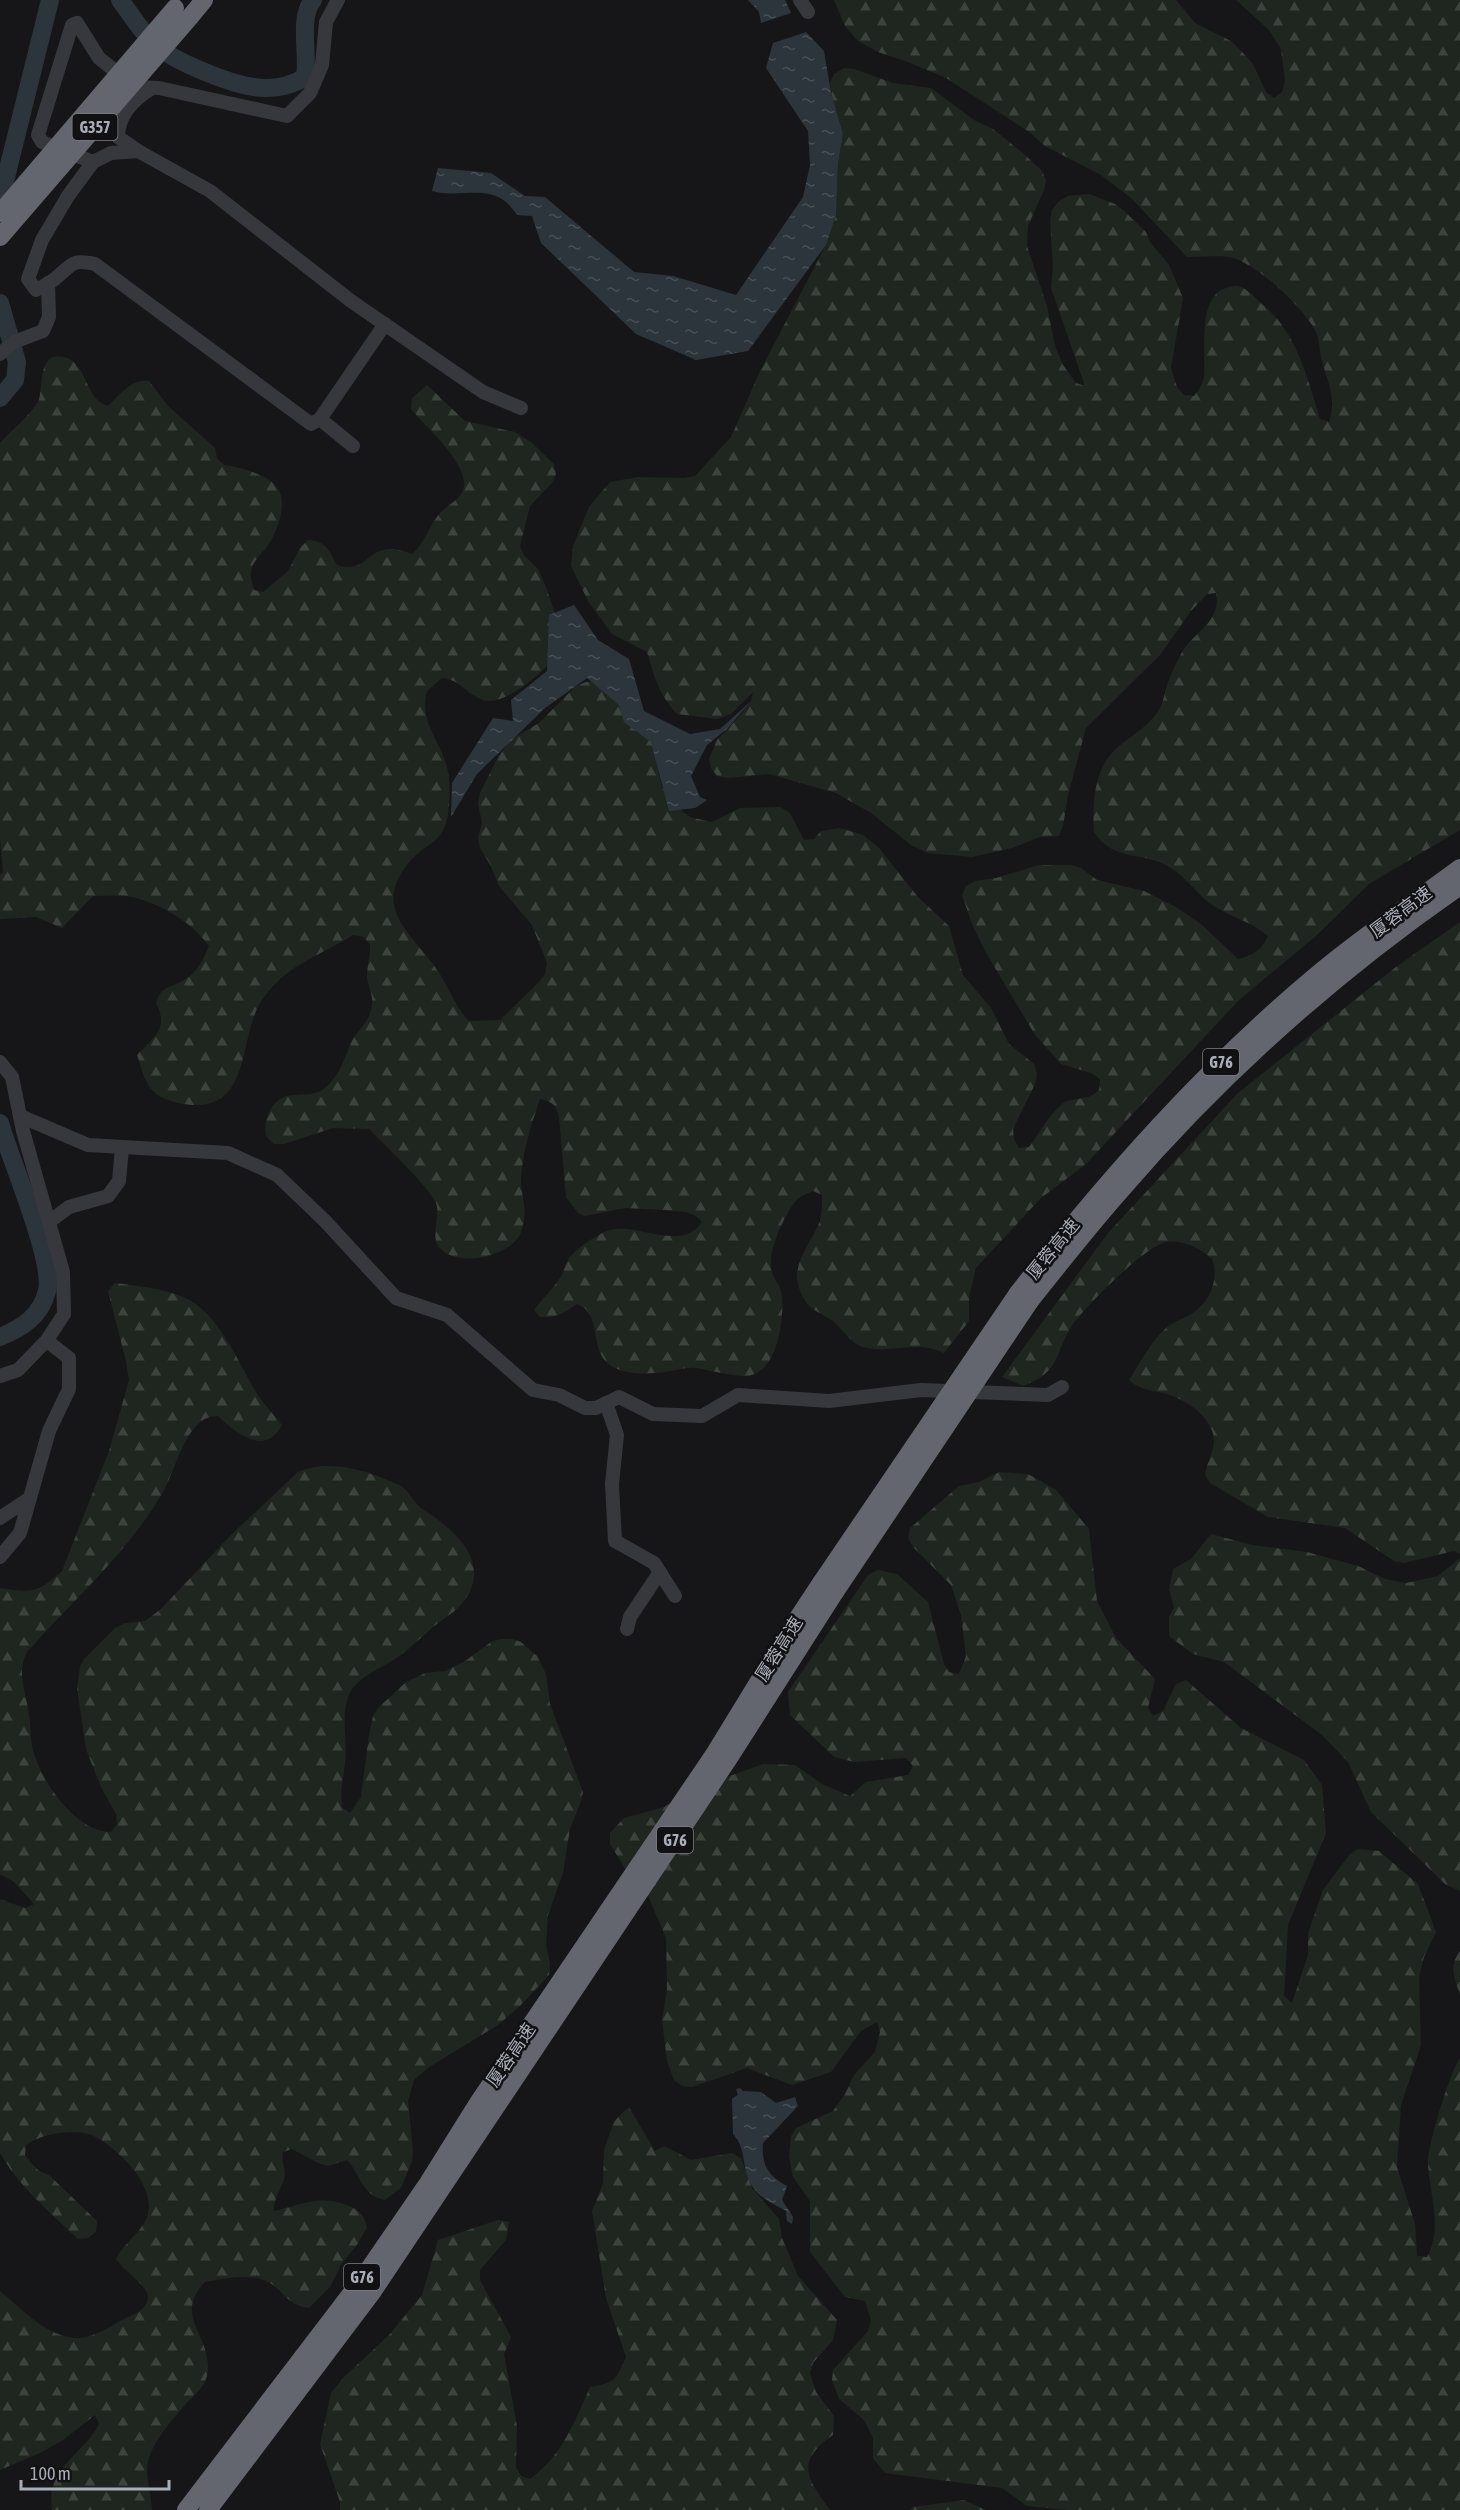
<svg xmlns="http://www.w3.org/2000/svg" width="1460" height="2510" viewBox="0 0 1460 2510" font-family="'Asap Condensed','Noto Sans SC',sans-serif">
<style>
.forest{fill:url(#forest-firs)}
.water{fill:url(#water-ripples)}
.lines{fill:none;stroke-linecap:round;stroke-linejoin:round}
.river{stroke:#2c353c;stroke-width:18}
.minor{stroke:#37383d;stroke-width:14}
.highway{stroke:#63666e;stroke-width:18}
.highway-bridge{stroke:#63666e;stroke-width:18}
.labels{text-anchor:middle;stroke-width:5;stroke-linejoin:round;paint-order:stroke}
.shield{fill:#111113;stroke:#7b7e86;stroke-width:1.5}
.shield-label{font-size:16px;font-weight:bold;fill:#a8adb8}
.street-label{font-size:18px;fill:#a8adb8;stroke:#111113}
</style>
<defs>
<pattern id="forest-firs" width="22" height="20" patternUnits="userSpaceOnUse" patternTransform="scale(1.5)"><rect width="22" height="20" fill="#1e261f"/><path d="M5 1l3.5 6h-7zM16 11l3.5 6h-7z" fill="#3c433d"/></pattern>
<pattern id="water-ripples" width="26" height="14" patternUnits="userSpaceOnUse" patternTransform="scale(1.5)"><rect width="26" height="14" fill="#2c353c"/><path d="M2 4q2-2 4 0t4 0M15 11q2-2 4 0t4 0" fill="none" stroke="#485056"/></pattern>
</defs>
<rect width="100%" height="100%" fill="#161618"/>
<g class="forest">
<path d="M834,0H1176L1195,23L1231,41L1246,56L1253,64L1266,92L1274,98L1282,92L1285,81L1281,49L1269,30L1236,0H1460V830L1369,884L1316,936L1239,1000L1085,1165L1041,1198L976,1268L969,1297V1321L944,1353C917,1340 894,1353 867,1348C849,1345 843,1326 828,1318C821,1313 811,1310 806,1302C802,1296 797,1285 797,1277C797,1259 810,1242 818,1226C822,1218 822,1205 822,1195L813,1191C806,1194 798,1197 794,1203C784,1217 769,1249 771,1266C771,1277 781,1285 782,1296C784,1319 778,1373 747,1376C740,1377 710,1371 702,1369C691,1366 682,1369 671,1371C653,1374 629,1376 613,1367C587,1353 604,1313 577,1304C564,1313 556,1318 540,1317L534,1310C542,1299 553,1289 560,1278C564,1272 565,1263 570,1257C576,1249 598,1234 607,1231C635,1220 681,1254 702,1222L696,1216L686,1212L665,1210L625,1208L585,1216L578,1213L566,1197L559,1117C556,1105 552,1101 540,1099C531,1125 523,1150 521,1178C521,1200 529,1209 521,1232C512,1257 456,1269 439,1247C430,1235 441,1218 436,1203C431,1189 382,1142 369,1129L333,1128L284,1144H274L266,1136C265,1127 265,1119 270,1110C285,1084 310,1103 326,1087C340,1075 344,1059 351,1043C355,1033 365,1026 369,1016C377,996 368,992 367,976C367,965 371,955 370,944L363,937L353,935C320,956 289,963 264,997C235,1036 256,1119 178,1103C148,1096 146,1083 137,1055C153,1039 170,1027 156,1003C162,984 170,989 184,980C197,973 204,958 209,946C191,921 157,901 126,896C116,895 104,896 93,896L62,928L36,917L0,919V875L3,872L0,839V443C11,431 30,415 38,402C44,391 36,350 64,357C88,363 84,399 108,406C121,394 131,379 149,381L168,406L215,448L217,458L224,465C237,466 268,475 276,486C289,501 278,529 269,544C263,553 253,560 251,571C250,578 252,584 254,590L263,592L288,571L300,548L308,540C326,541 329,550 337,565C371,577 366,535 412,554C426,542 429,525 441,512C448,505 457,501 462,493C475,468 425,427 411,409L412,398L427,385L465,421L515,432L532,443L554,464L556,474L552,483L530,506L520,546L524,555L538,569L546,587L559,626L558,655C545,670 505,707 483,700C467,694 459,679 442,678L427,691C419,720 438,738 446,764C450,776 450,792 449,805C446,847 427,839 407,865C373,908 411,934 435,967C448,984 454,1006 469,1021L500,1020L538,983L545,974L547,963L532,925L499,886L491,866L480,848L478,838L482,823L478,803L480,793L499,755L512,739L539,723L576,686L586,682H606L657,746V766L662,787L673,804L690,817L712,822L740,808L780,807L790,813L804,840L814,839L821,831L840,828L863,835L879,848L918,897L949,926L963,975L991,1008L1009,1044L1034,1064L1037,1074L1035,1084L1013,1129L1014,1139L1019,1148L1029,1147C1039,1134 1048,1116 1061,1105C1073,1095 1086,1103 1099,1090L1100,1079L1091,1073L1061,1064L1035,1035L985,951L972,924L962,895L966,886L975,881L996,878L1039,865H1071L1081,868L1097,880L1144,891L1176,907L1201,924L1238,959C1252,956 1262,950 1268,936C1251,921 1226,916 1208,902C1195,891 1185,877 1171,868C1144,850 1114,863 1094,832C1092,803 1094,767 1118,747C1132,735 1146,728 1157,713C1162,706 1163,701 1165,692C1168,680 1175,665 1181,654C1193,632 1222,622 1216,593L1207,594L1191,611L1160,655L1086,728L1068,795L1063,826L1059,836L1040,837L1012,848L972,857L928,853L911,845L871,813L836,793L769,774L728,778L717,776L711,768L709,759L717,740L739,717L751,701L753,692L731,714L717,719L677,714C658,693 655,678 647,652L612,634L588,601L571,566L573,546L589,507L610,482L638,477L684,478L695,476L731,437L760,371L826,245L836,215L838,164L843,134L831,93L830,83L834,74L844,68L854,69L893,83L931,88L974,120L993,129L1024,154L1042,171L1046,180L1044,190L1028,226L1027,246L1047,306L1055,346L1063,365L1076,383L1085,386L1051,288L1053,267L1050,220L1052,210L1059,201L1068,196L1089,194L1115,204L1124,211L1146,232L1150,242L1169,265L1183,298L1171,368L1177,387L1184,395L1194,396C1199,390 1203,384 1204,376C1206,353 1197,296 1226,288C1231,286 1238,285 1243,288C1251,292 1257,300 1264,306C1297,333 1308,380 1320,419L1329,422C1336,399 1330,387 1323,365C1319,354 1321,341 1315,330C1303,307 1254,261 1229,257C1216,255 1201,257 1187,257L1131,198L1101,175L1045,146L1029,132L946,78L908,62L878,52L858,41L845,26Z"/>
<path d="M1460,922V1554L1454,1551L1404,1563L1394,1561L1345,1528L1268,1517L1210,1483L1205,1475C1206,1464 1213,1453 1214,1443C1215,1422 1195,1406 1177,1398C1160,1389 1145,1394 1129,1380C1140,1363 1150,1343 1165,1329C1173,1321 1184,1319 1193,1313C1211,1300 1219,1279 1212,1259C1200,1248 1182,1239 1166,1242C1144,1247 1087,1305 1073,1324C1054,1352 1062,1372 1023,1386L1002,1377L1108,1233L1238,1093L1396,967Z"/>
<path d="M115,1283C137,1286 162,1288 183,1297C218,1311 238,1362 256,1392C263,1404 274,1414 282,1425C265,1457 237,1434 218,1416C186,1415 177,1469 163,1492C128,1553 73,1600 27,1652C16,1673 26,1692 29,1714C31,1725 30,1736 32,1746C39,1779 75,1832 111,1832L117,1824L116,1814L101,1787L86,1749L77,1688L80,1667L84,1659L115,1628L125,1623L145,1621L161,1609L229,1537L298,1472C329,1458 369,1471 399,1485C411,1491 413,1504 424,1510C450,1527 488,1557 469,1593C462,1608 446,1617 433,1627C420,1639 409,1649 395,1659C381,1668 360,1676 351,1691C339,1712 348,1740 345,1763C343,1780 340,1788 342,1807L350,1813L361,1797L369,1735L373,1716L379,1707L406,1682L425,1673L445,1671L465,1661L491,1642L501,1639H512L521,1642L537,1656L546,1674L550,1704L583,1792L581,1801L570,1829L563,1873L548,1915L546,1945L550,1964L549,1975L520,2006L498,2025L429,2067L414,2080L408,2101L413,2151L412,2161L401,2188L385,2200C361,2195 361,2175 347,2160L328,2166L318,2163L292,2149L283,2152C281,2160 284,2164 285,2172C285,2186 273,2196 274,2211C303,2204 320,2194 349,2206C360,2211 364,2215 367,2227L357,2245L342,2263L330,2287L309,2308C284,2304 285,2290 266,2281C251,2273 221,2279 205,2282C171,2317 215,2337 207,2376C204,2389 192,2396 185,2405C171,2421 148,2447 147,2468C147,2482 151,2496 152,2510H52C45,2467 83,2456 99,2424L95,2415L63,2440L40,2453L0,2470V2291C21,2308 48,2339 79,2338C96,2337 111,2326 126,2318C135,2314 148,2309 148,2297C148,2286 123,2270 116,2259C124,2242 147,2229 149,2209C151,2182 119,2150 96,2137C79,2127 42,2133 26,2145L25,2155L31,2163L39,2171L49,2175L97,2221L96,2232L88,2238L78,2239C50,2212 19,2187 0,2153V1899L25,1908L34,1904L14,1882L0,1874V1588C32,1593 38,1593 62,1571L109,1451L129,1380L126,1361L108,1291Z"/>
<path d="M999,1472L1028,1474L1056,1490L1089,1529L1097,1601L1116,1638L1155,1679L1148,1708L1153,1716L1163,1711L1176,1684L1186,1680L1241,1728L1304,1760L1322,1785L1326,1833L1288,1925L1284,1996L1292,2003L1308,1955V1933L1323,1890L1350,1854L1358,1849L1379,1851L1418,1884L1436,1932L1424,1957L1419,1977L1421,2045L1401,2105L1397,2167L1415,2224L1417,2256L1427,2257C1443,2228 1430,2196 1428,2165C1426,2150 1451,2069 1460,2058V2510H1067L1027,2506L1002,2488L885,2473L873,2458V2438L864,2420L839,2399L832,2380L833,2370L868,2331L871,2320L865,2301L845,2297L810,2252V2201L793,2177L789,2156L791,2136L796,2128L833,2111L845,2094L854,2075L875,2052L880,2032L877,2022L861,2031L831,2072L792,2085L747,2068L692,2087L682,2086L674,2080L667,2061L662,2020L667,1990L666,1938L647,1893L626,1870L610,1844V1833L624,1818L664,1807L691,1790L763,1764L795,1765L822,1784L850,1796L866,1782L908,1775L913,1766L906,1758L854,1762L834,1757L790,1715L788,1692L868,1575L878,1570L897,1574L928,1602L944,1664L949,1672L959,1674L966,1656L961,1615L951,1585L913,1547L908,1538L910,1528L959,1486L979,1482Z"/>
<polygon points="1211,1534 1252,1545 1307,1552 1358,1566 1385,1579 1406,1583 1438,1576 1460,1558 1460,1891 1445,1884 1371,1812 1348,1762 1322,1735 1224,1662 1193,1654 1169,1636 1169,1617 1174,1608 1169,1589 1173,1569 1191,1559"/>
<path d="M1460,1951V1995C1455,1979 1448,1966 1460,1951Z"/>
<path d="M629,2107L655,2151L664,2146L691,2160L732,2153L741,2158L752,2188L779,2219L782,2238L798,2276L837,2320L833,2340L813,2363L810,2373L816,2392L834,2416L833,2435C794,2462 807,2478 830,2510H340V2502L320,2444L331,2393L344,2377L389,2335L422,2295L438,2240L498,2220L509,2222L506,2240L480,2270V2280L511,2337L504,2354L517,2426L516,2467L521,2476L530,2479C562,2456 575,2421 590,2387C615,2383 616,2380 626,2357L606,2298L592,2211L603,2183L604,2150L614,2121Z"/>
<polygon points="964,2500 986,2510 910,2510 913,2507"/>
</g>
<g class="water">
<polygon points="748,0 785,0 791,13 761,23 759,12"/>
<path d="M806,32L824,51L831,93L843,134L838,164L836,215L826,245L748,351L696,360L636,334L541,243L532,216L517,215C494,179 465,200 432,191L438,168L491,173L525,196L545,197L634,272L673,276L736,295L803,197L810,165L808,131L766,68L773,43Z"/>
<polygon points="574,605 598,640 629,659 644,711 690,734 720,729 751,701 728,728 707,745 691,776 700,797 707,800 695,808 669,811 651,742 624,722 619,705 587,678 545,708 477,774 451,817 452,783 493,718 513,721 511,700 547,671 549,615"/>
<path d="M740,2088L743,2091L761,2092L776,2103L795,2097L798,2106L763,2143C761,2164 768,2176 787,2186L782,2200L793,2217L792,2224L787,2221L786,2211C775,2205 758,2197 752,2186C741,2169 747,2148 733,2134L732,2099L738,2095L736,2089Z"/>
</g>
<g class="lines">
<g class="river">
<path d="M120,0C130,13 140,29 151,41C171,61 237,88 265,88C280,88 293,85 305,77C309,54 298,18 313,0"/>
<polyline points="0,201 50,0"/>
<polyline points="0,303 17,362 15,380 0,398"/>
<path d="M0,1123C10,1159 54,1260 47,1291C41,1316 22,1328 0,1337"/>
</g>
<g class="minor">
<polyline points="338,0 326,22 322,65 310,93 287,116 159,88 135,87 99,58 77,23 72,25 38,135 42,142 93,162 111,153 138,151 210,191 351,301 483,392 521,408"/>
<polyline points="800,0 808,12"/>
<path d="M138,151L118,137C118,115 134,99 152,88"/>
<path d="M93,162L68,196L42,240L28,279L36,290C43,286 51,283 57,277C73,264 71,259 95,264L311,424L320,419L353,446"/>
<polyline points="0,354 14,342 43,331 49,317 48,283"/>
<polyline points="320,419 385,324"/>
<polyline points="0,1062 12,1077 23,1131 63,1272 64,1314 47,1340 18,1370 0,1376"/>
<polyline points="20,1116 88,1145 228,1153 277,1175 325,1221 396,1298 447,1315 533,1390 559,1395 585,1408 596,1408 619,1397 653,1414 702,1416 738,1395 829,1401 921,1390 1048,1395 1062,1387"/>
<polyline points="49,1222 69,1207 108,1196 119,1181 122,1148"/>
<polyline points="606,1403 617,1435 612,1484 615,1541 654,1563 675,1596"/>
<polyline points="0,1518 30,1498"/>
<polyline points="0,1557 20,1533 49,1431 69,1389 69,1358 47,1341"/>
<polyline points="627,1629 630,1617 660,1572"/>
</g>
<g class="highway">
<polyline points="190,17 204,0"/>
<path d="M1018,1293C1108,1178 1205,1068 1318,974C1363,936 1413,903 1460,868"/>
<path d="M1030,1301C1060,1263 1090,1225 1122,1189C1221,1074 1336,972 1460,886"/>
<polyline points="186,2510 360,2282 428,2183 478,2103 715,1753 794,1624 821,1583"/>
<polyline points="208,2510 373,2291 729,1758 835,1592"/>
</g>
<g class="highway-bridge">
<polyline points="0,213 175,8"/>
<polyline points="0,237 190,17"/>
<polyline points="821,1583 1018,1293"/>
<polyline points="835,1592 1030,1301"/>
</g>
</g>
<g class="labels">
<g class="shield">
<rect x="72.5" y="114" width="45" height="26" rx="4.5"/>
<rect x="1203" y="1049" width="36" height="26" rx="4.5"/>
<rect x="657" y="1827" width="36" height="26" rx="4.5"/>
<rect x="344" y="2264" width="36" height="26" rx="4.5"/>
</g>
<g class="shield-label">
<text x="95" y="133">G357</text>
<text x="1221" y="1068">G76</text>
<text x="675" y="1846">G76</text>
<text x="362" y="2283">G76</text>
</g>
<g class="street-label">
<text transform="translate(1401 912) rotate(-37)" y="6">厦蓉高速</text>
<text transform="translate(1053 1249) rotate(-51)" y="6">厦蓉高速</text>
<text transform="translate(779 1649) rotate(-58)" y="6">厦蓉高速</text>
<text transform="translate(511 2055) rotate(-56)" y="6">厦蓉高速</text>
</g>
</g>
<path d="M21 2480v9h148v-9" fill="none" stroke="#a8adb8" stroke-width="3"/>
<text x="30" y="2480" font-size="18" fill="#a8adb8" stroke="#111113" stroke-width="4.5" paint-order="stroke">100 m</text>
</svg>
